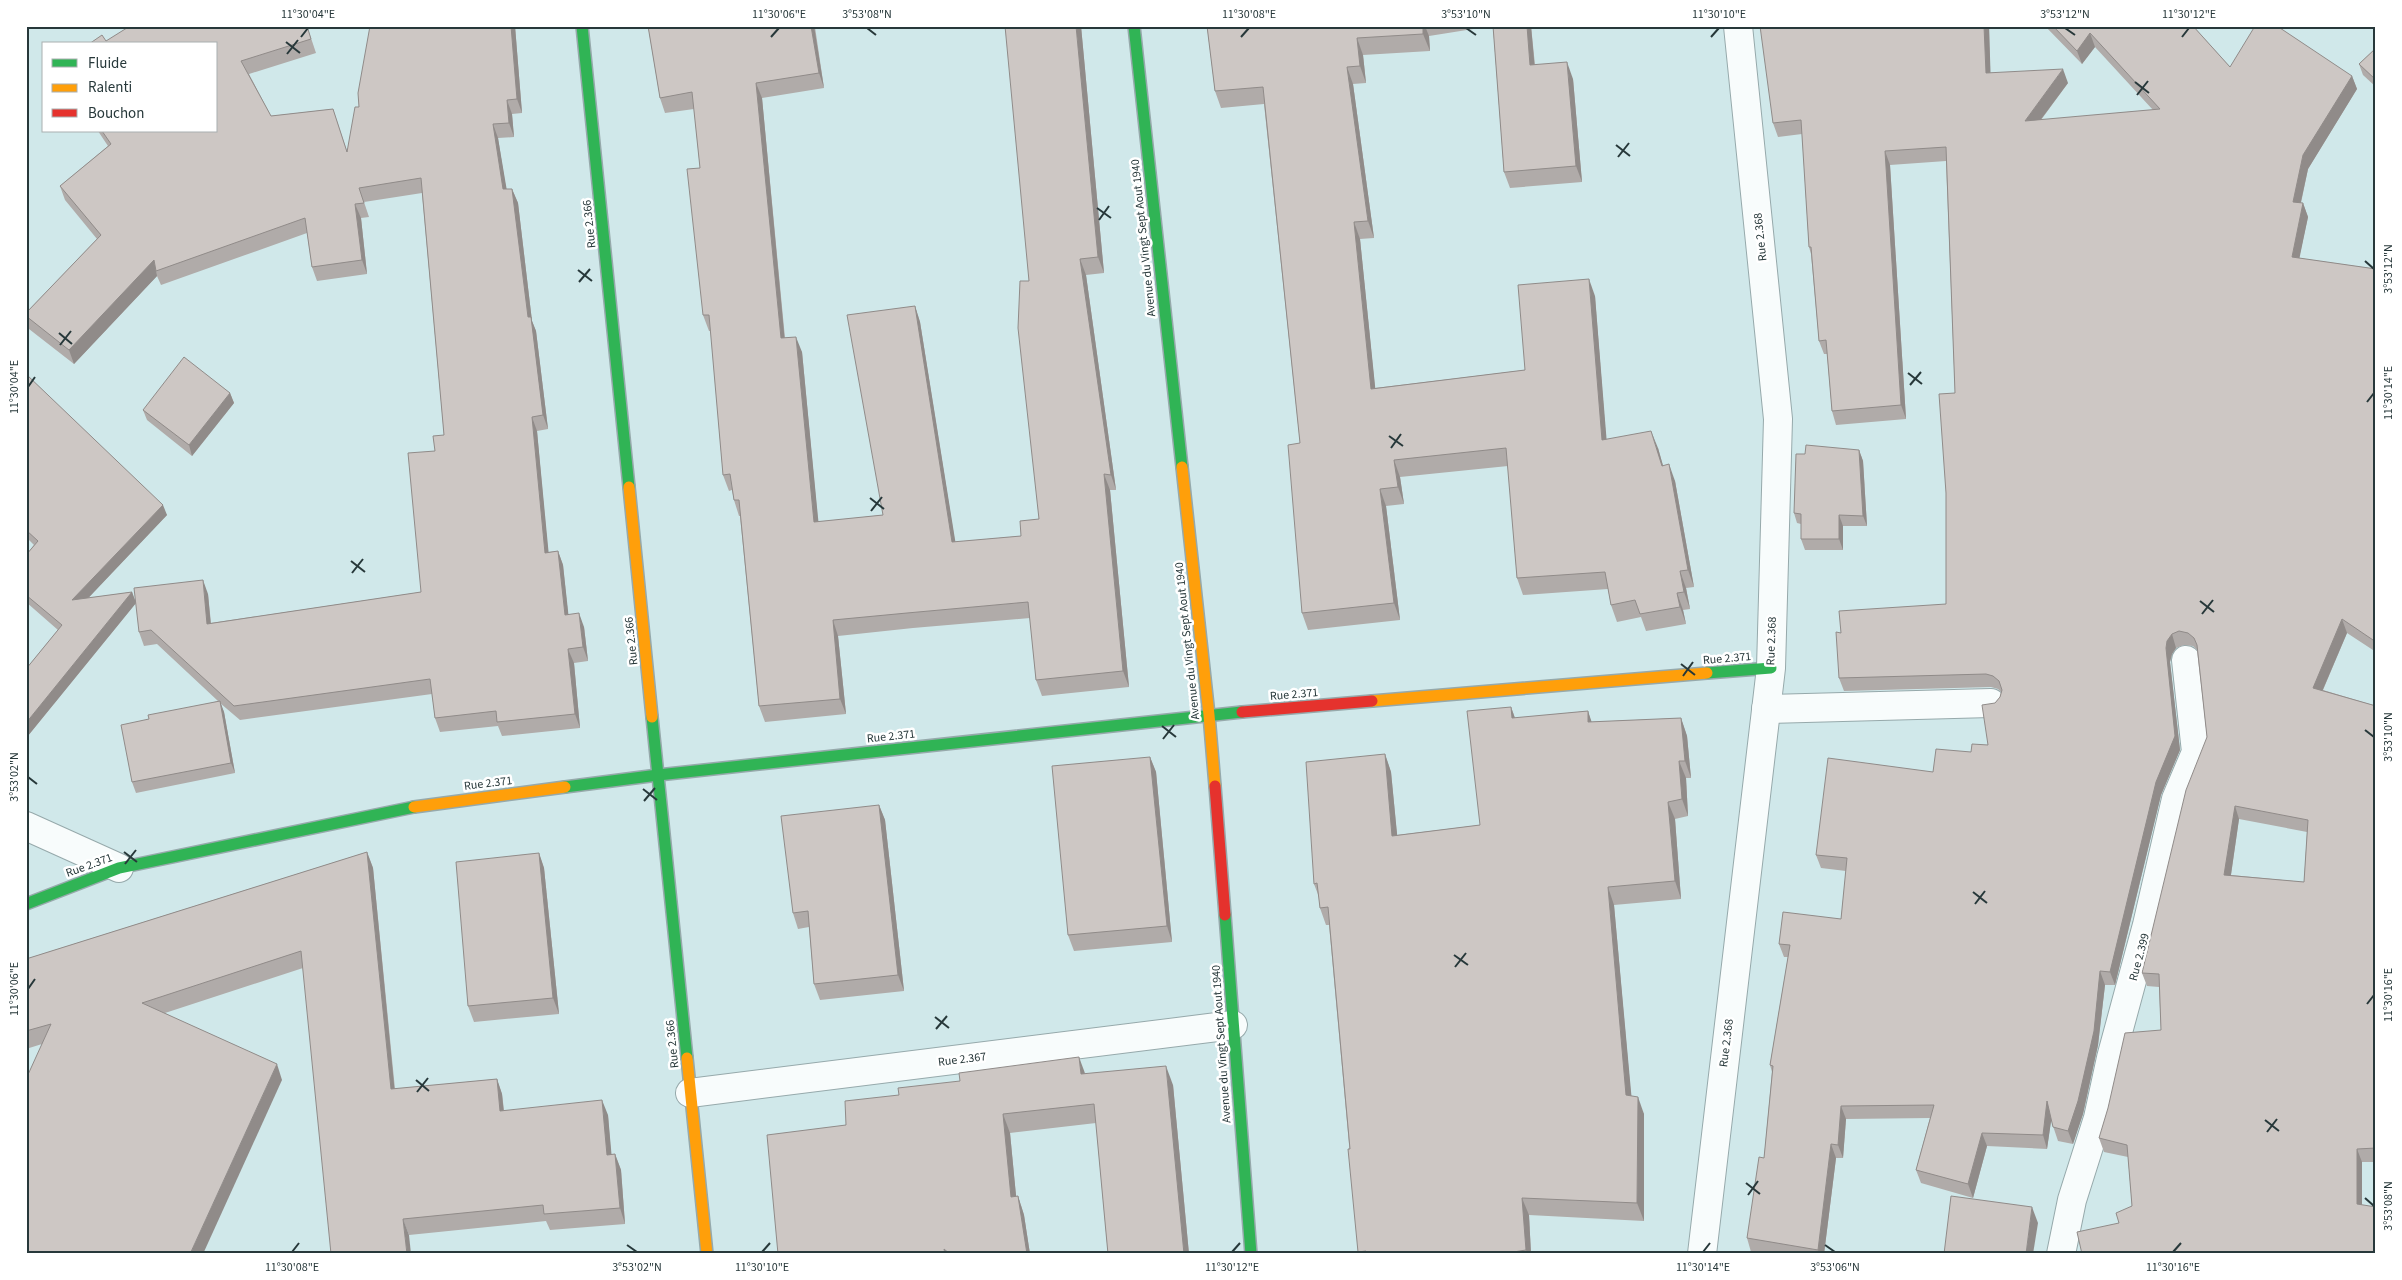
<svg xmlns="http://www.w3.org/2000/svg" width="2402" height="1280" viewBox="0 0 2402 1280" font-family="'Source Sans 3',sans-serif">
<style>
.lines{fill:none;stroke-linecap:round;stroke-linejoin:round}
.street-casing{stroke:#96a9ab;stroke-width:30}
.fast-casing{stroke:#96a9ab;stroke-width:14}
.slow-casing{stroke:#96a9ab;stroke-width:14}
.jam-casing{stroke:#96a9ab;stroke-width:14}
.street{stroke:#f8fcfc;stroke-width:28}
.fast{stroke:#30b455;stroke-width:11}
.slow{stroke:#ff9f0a;stroke-width:11}
.jam{stroke:#e5322d;stroke-width:11}
.wall{fill:#b0aba9;fill-rule:evenodd}
.shaded-wall{fill:#908b89}
.building{fill:#cdc7c4;stroke:#908b89;fill-rule:evenodd}
.ticks{fill:none;stroke:#27383a;stroke-width:2}
.labels{text-anchor:middle;stroke-width:5;stroke-linejoin:round;paint-order:stroke}
.street-label{font-size:12px;fill:#27383a;stroke:#fff}
.neatline{fill:none;stroke:#27383a;stroke-width:2}
.ticks-label{font-size:12px;text-anchor:middle;fill:#27383a}
</style>
<rect width="100%" height="100%" fill="#d0e8ea"/>
<g class="lines">
<g class="street-casing">
<g id="street">
<polyline points="1766,709 1991,703"/>
<polyline points="26,826 119,868"/>
<polyline points="690,1093 1233,1025"/>
<polyline points="1702,1254 1771,668 1778,419 1738,26"/>
<polyline points="2061,1254 2072,1200 2098,1118 2111,1058 2147,925 2176,799 2196,752 2186,660"/>
</g>
</g>
<g class="fast-casing">
<g id="fast">
<polyline points="582,26 629,487"/>
<polyline points="1134,26 1182,467"/>
<polyline points="1707,673 1771,668"/>
<polyline points="652,717 687,1058"/>
<polyline points="565,787 658,775 1242,712"/>
<polyline points="26,904 119,868 414,807"/>
<polyline points="1225,915 1251,1254"/>
</g>
</g>
<g class="slow-casing">
<g id="slow">
<polyline points="1182,467 1209,715 1215,786"/>
<polyline points="629,487 652,717"/>
<polyline points="1372,701 1707,673"/>
<polyline points="414,807 565,787"/>
<polyline points="687,1058 707,1254"/>
</g>
</g>
<g class="jam-casing">
<g id="jam">
<polyline points="1242,712 1372,701"/>
<polyline points="1215,786 1225,915"/>
</g>
</g>
<use href="#street" class="street"/>
<use href="#fast" class="fast"/>
<use href="#slow" class="slow"/>
<use href="#jam" class="jam"/>
</g>
<g class="wall">
<polygon points="307,26 316,53 249,74 271,116 333,109 347,151 359,107 515,26 522,113 512,114 514,137 498,138 506,189 512,189 518,203 532,321 536,331 548,429 537,431 548,552 558,551 563,565 568,614 584,627 588,661 574,663 580,728 502,736 498,726 440,732 435,718 432,694 240,720 220,703 224,712 235,773 136,793 132,782 149,719 218,701 157,644 144,646 139,632 208,594 211,623 421,592 435,451 444,435 422,193 364,202 369,217 361,218 367,274 317,281 312,267 307,233 161,285 157,276 74,364 29,329 26,320 26,313 97,239 65,200 60,186 108,146 98,131 216,131 106,41"/>
<polygon points="648,26 866,26 815,27 824,88 762,98 785,338 802,352 818,522 883,515 915,306 920,322 955,542 1021,536 1039,519 1029,281 1081,26 1104,273 1086,275 1116,490 1110,490 1129,687 1042,696 1036,680 1030,618 913,628 838,636 846,714 765,722 759,706 740,516 739,516 734,500 732,490 729,491 723,475 711,331 709,331 703,315 700,168 694,109 665,113 660,98"/>
<polygon points="1207,26 1492,26 1429,36 1430,51 1363,55 1366,83 1353,84 1374,238 1360,239 1375,388 1525,370 1595,296 1606,439 1658,448 1663,466 1675,481 1694,587 1686,588 1690,609 1683,610 1686,624 1646,631 1641,617 1617,622 1611,605 1608,589 1523,595 1517,578 1508,466 1400,477 1404,504 1386,506 1400,620 1308,630 1302,613 1300,443 1264,104 1221,108 1215,91"/>
<polygon points="1493,26 1531,26 1535,65 1573,79 1582,182 1510,188 1504,172"/>
<path d="M1989,26L1990,73L2068,83L2041,120L2153,110L2095,47L2082,64L2045,26H2193L2230,67L2352,76L2357,89L2308,169L2301,203H2303L2308,217L2299,258L2376,269V652L2347,633L2323,690L2376,706V1162H2362L2119,1223L2132,1206L2128,1157L2104,1152L2099,1138L2161,1030L2159,987L2147,986L2142,973L2207,737L2197,650L2193,646L2184,645L2176,648L2172,654L2170,662L2180,750L2161,795L2115,985H2105L2098,1045L2083,1114L2073,1144L2058,1141L2051,1120L2047,1149L1987,1146L1973,1198L1921,1183L1916,1170L1930,1118L1846,1119L1843,1158H1836L1824,1254H1763L1751,1252L1747,1238L1764,1158L1772,1072L1770,1065L1788,957H1784L1779,944L1841,919L1846,871L1821,868L1816,855L1933,772L1971,752L1988,745L1995,703L2000,697L2001,692L1998,689L1991,687L1844,691L1839,678L1841,633L1946,604L1955,393L1946,161L1890,165L1906,419L1836,425L1832,411L1827,354H1824L1819,341L1811,254L1809,247L1802,134L1778,137L1773,123ZM2239,819L2307,832L2304,882L2231,875Z"/>
<polygon points="2376,48 2376,87 2363,75 2359,64"/>
<polygon points="26,374 167,515 88,598 132,592 136,603 27,737 26,736 26,669 58,630 26,602 26,555 34,545 26,537"/>
<polygon points="230,393 234,403 192,456 147,420 143,410"/>
<polygon points="1859,450 1863,461 1867,526 1843,526 1843,550 1805,550 1801,539 1801,524 1797,523 1794,513 1805,454"/>
<polygon points="1511,707 1515,718 1588,711 1591,722 1681,718 1687,736 1691,778 1686,778 1688,816 1675,819 1681,899 1614,905 1631,1096 1644,1114 1644,1221 1529,1215 1531,1254 1359,1254 1329,925 1326,925 1320,908 1319,897 1314,884 1385,754 1391,772 1397,835 1480,825"/>
<polygon points="1150,757 1156,772 1172,942 1074,951 1068,935"/>
<polygon points="879,805 885,820 904,991 820,1000 814,984 809,927 798,929 793,913"/>
<polygon points="367,852 373,868 395,1089 497,1079 502,1094 504,1110 608,1115 611,1155 615,1154 621,1170 625,1224 550,1230 546,1221 409,1235 303,968 165,1013 282,1080 42,1044 26,1049 26,959"/>
<polygon points="539,853 544,868 559,1014 474,1022 468,1006"/>
<polygon points="1085,1074 1173,1085 1189,1254 1108,1254 1096,1123 1010,1133 1016,1196 1018,1196 1024,1215 1030,1254 778,1254 846,1125"/>
</g>
<g class="shaded-wall">
<polygon points="511,26 515,26 522,113 517,99"/>
<polygon points="811,26 814,26 824,88 819,73"/>
<polygon points="1076,26 1081,26 1104,273 1098,257"/>
<polygon points="1423,26 1425,26 1429,36 1430,51 1423,34"/>
<polygon points="1527,26 1531,26 1536,82 1530,65"/>
<polygon points="1984,26 1989,26 1991,87 1986,73"/>
<polygon points="2090,33 2095,47 2082,64 2077,51"/>
<polygon points="1357,38 1363,55 1366,83 1360,66"/>
<polygon points="1567,62 1573,79 1582,182 1576,166"/>
<polygon points="1347,67 1353,84 1374,238 1368,221"/>
<polygon points="2063,69 2068,83 2030,134 2025,121"/>
<polygon points="2352,76 2357,89 2308,169 2298,215 2293,202 2303,155"/>
<polygon points="756,83 762,98 786,354 781,338"/>
<polygon points="507,100 512,114 514,137 509,123"/>
<polygon points="493,124 498,138 509,203 503,189"/>
<polygon points="1885,151 1890,165 1906,419 1901,405"/>
<polygon points="512,189 518,203 532,321 536,331 548,429 543,415 528,317"/>
<polygon points="2303,203 2308,217 2297,270 2292,257"/>
<polygon points="355,204 361,218 367,274 362,260"/>
<polygon points="1354,222 1360,239 1377,405 1371,389"/>
<polygon points="1080,259 1086,275 1116,490 1111,475"/>
<polygon points="154,260 156,271 157,276 74,364 69,350"/>
<polygon points="1589,279 1595,296 1608,457 1602,440"/>
<polygon points="915,306 920,322 958,558 952,542"/>
<polygon points="796,337 802,352 820,538 814,522"/>
<polygon points="230,393 234,403 192,456 189,445"/>
<polygon points="532,417 537,431 550,567 545,553"/>
<polygon points="1651,431 1658,448 1668,483 1662,466"/>
<polygon points="1859,450 1863,461 1867,526 1863,516"/>
<polygon points="1394,460 1400,477 1404,504 1398,487"/>
<polygon points="1669,464 1675,481 1694,587 1688,570"/>
<polygon points="1104,474 1110,490 1129,687 1123,671"/>
<polygon points="1380,489 1386,506 1400,620 1394,603"/>
<polygon points="163,505 167,515 76,611 72,600"/>
<polygon points="1839,515 1843,526 1843,550 1839,539"/>
<polygon points="558,551 563,565 570,629 565,615"/>
<polygon points="1680,571 1686,588 1690,609 1684,592"/>
<polygon points="203,580 208,594 212,638 207,624"/>
<polygon points="132,592 136,603 27,737 26,734 26,723"/>
<polygon points="1677,593 1683,610 1686,624 1680,607"/>
<polygon points="579,613 584,627 588,661 583,647"/>
<polygon points="2342,619 2347,633 2318,701 2313,688"/>
<polygon points="833,620 838,636 846,714 840,699"/>
<polygon points="2172,634 2176,648 2172,654 2170,662 2180,750 2161,795 2115,985 2110,972 2167,641"/>
<polygon points="568,649 574,663 580,728 575,714"/>
<polygon points="220,701 224,712 235,773 231,763"/>
<polygon points="1511,707 1517,724 1512,718"/>
<polygon points="1588,711 1594,729 1588,722"/>
<polygon points="1681,718 1687,736 1691,778 1685,761"/>
<polygon points="1385,754 1391,772 1399,854 1392,836"/>
<polygon points="1150,757 1156,772 1172,942 1167,926"/>
<polygon points="1679,761 1686,778 1688,816 1682,799"/>
<polygon points="1668,802 1675,819 1681,899 1675,881"/>
<polygon points="879,805 885,820 904,991 898,975"/>
<polygon points="2235,806 2239,819 2229,888 2224,875"/>
<polygon points="367,852 373,868 396,1105 391,1089"/>
<polygon points="539,853 544,868 559,1014 553,998"/>
<polygon points="1608,887 1614,905 1633,1113 1626,1095"/>
<polygon points="2100,971 2105,985 2098,1045 2083,1114 2073,1144 2068,1131"/>
<polygon points="1079,1057 1086,1076 1081,1074"/>
<polygon points="277,1064 282,1080 203,1254 190,1254"/>
<polygon points="1166,1066 1173,1085 1189,1254 1184,1254"/>
<polygon points="497,1079 502,1094 505,1126 500,1111"/>
<polygon points="1638,1097 1644,1114 1644,1221 1637,1203"/>
<polygon points="602,1100 608,1115 613,1171 607,1155"/>
<polygon points="2047,1101 2052,1115 2047,1149 2043,1135"/>
<polygon points="1841,1106 1846,1119 1843,1158 1838,1145"/>
<polygon points="1003,1114 1010,1133 1018,1216 1011,1197"/>
<polygon points="1982,1133 1987,1146 1973,1198 1968,1184"/>
<polygon points="1831,1144 1836,1158 1824,1254 1819,1254 1818,1250"/>
<polygon points="2357,1149 2362,1162 2362,1217 2357,1204"/>
<polygon points="615,1154 621,1170 625,1224 620,1208"/>
<polygon points="1018,1196 1024,1215 1030,1254 1027,1254"/>
<polygon points="1522,1198 1529,1215 1531,1254 1527,1254 1526,1250"/>
<polygon points="2032,1207 2038,1223 2033,1254 2026,1254"/>
<polygon points="403,1219 409,1235 411,1254 407,1254"/>
</g>
<g class="building">
<polygon points="130,26 307,26 311,39 241,61 271,116 333,109 347,152 355,107 359,107 358,93 370,26 511,26 517,99 507,100 509,123 493,124 503,189 512,189 528,317 531,317 543,415 532,417 545,553 558,551 565,615 579,613 583,647 568,649 575,714 497,722 496,711 435,718 430,679 234,706 151,630 139,632 134,588 203,580 207,624 421,592 408,453 435,451 433,436 444,435 421,178 359,188 364,203 355,204 362,260 312,267 305,218 156,271 154,260 69,350 26,316 26,313 101,235 60,186 111,144 102,131 216,131 216,44 89,44 102,35 106,41"/>
<polygon points="648,26 811,26 819,73 756,83 781,338 796,337 814,522 883,515 847,315 915,306 952,542 1021,536 1020,521 1039,519 1018,328 1020,281 1029,281 1005,26 1076,26 1098,257 1080,259 1111,475 1104,474 1123,671 1036,680 1028,602 907,613 833,620 840,699 759,706 739,500 734,500 730,474 723,475 709,315 703,315 687,169 700,168 692,92 660,98"/>
<polygon points="1207,26 1423,26 1423,34 1357,38 1360,66 1347,67 1368,221 1354,222 1371,389 1525,370 1518,285 1589,279 1602,440 1651,431 1662,466 1669,464 1688,570 1680,571 1684,592 1677,593 1680,607 1640,614 1635,600 1611,605 1605,572 1517,578 1506,448 1394,460 1398,487 1380,489 1394,603 1302,613 1288,445 1300,443 1263,87 1215,91"/>
<polygon points="1493,26 1527,26 1530,65 1567,62 1576,166 1504,172"/>
<path d="M1760,26H1984L1986,73L2063,69L2025,121L2160,109L2090,33L2077,51L2053,26H2193L2230,67L2255,26H2277L2352,76L2303,155L2293,202L2303,203L2292,257L2376,269V642L2342,619L2313,688L2376,706V1148L2357,1149V1204L2376,1207V1254H2082L2077,1232L2119,1223L2116,1213L2132,1206L2127,1145L2099,1138L2108,1108L2125,1033L2161,1030L2159,974L2142,973L2186,790L2207,737L2197,645L2194,638L2188,633L2179,631L2172,634L2167,641L2166,648L2175,736L2156,782L2110,972L2100,971L2094,1031L2078,1101L2068,1131L2053,1127L2047,1101L2043,1135L1982,1133L1968,1184L1916,1170L1934,1105L1841,1106L1838,1145L1831,1144L1818,1250L1747,1238L1759,1157L1764,1158L1773,1066L1770,1065L1790,945L1779,944L1783,912L1841,919L1847,858L1816,855L1828,758L1933,772L1936,749L1971,752L1972,744L1988,745L1982,705L1995,703L2000,697L2002,690L1999,681L1993,676L1986,674L1839,678L1836,632L1841,633L1839,611L1946,604V493L1939,394L1955,393L1946,147L1885,151L1901,405L1832,411L1826,340L1819,341L1811,247H1809L1801,120L1773,123ZM2235,806L2308,820L2304,882L2224,875Z"/>
<polygon points="2376,48 2376,80 2359,64"/>
<polygon points="184,357 230,393 189,445 143,410"/>
<polygon points="26,374 163,505 72,600 132,592 26,723 26,669 62,625 26,595 26,555 38,541 26,530"/>
<polygon points="1806,445 1859,450 1863,516 1839,515 1839,539 1801,539 1801,514 1794,513 1796,454 1805,454"/>
<polygon points="220,701 231,763 132,782 121,725 149,719 148,715"/>
<polygon points="1511,707 1512,718 1588,711 1588,722 1681,718 1685,761 1679,761 1682,799 1668,802 1675,881 1608,887 1626,1095 1638,1097 1637,1203 1522,1198 1526,1250 1501,1254 1367,1254 1366,1251 1358,1252 1348,1149 1350,1149 1328,907 1320,908 1317,883 1314,884 1306,762 1385,754 1392,836 1480,825 1467,711"/>
<polygon points="1150,757 1167,926 1068,935 1052,766"/>
<polygon points="879,805 898,975 814,984 808,911 793,913 781,816"/>
<polygon points="367,852 391,1089 497,1079 500,1111 602,1100 607,1155 615,1154 620,1208 544,1214 543,1205 403,1219 407,1254 331,1254 301,951 142,1003 277,1064 190,1254 26,1254 26,1079 51,1024 26,1031 26,959"/>
<polygon points="539,853 553,998 468,1006 456,862"/>
<polygon points="1079,1057 1081,1074 1166,1066 1184,1254 1108,1254 1094,1104 1003,1114 1011,1197 1018,1196 1027,1254 950,1254 944,1249 945,1254 778,1254 767,1135 846,1125 845,1101 899,1095 898,1088 960,1081 959,1073"/>
<polygon points="1951,1196 2032,1207 2026,1254 1944,1254"/>
</g>
<path class="ticks" d="M867,28L876,35M1466,28L1476,35M2065,28L2075,35M301,37L308,28M771,37L779,28M1241,37L1249,28M1711,37L1719,28M2182,37L2189,28M286,42L300,53M287,54L298,40M2135,82L2149,93M2137,95L2148,81M1616,145L1630,156M1618,157L1629,143M1097,208L1111,218M1099,220L1109,206M2365,261L2374,269M578,270L592,281M579,282L590,269M59,333L72,344M60,345L71,331M1908,373L1922,384M1910,385L1921,372M28,387L35,377M2367,402L2374,393M1389,436L1403,446M1391,448L1401,434M870,498L884,509M871,511L882,497M351,561L365,572M352,573L363,559M2200,601L2214,612M2202,614L2213,600M1681,664L1695,675M1683,676L1693,662M1162,726L1176,737M2365,730L2374,737M1163,739L1174,725M28,777L37,784M643,789L657,800M644,801L655,788M124,852L137,862M125,864L136,850M1973,892L1987,903M1975,904L1985,891M1454,955L1468,965M1455,967L1466,953M28,989L35,979M2367,1004L2374,995M935,1017L949,1028M936,1029L947,1016M416,1080L429,1091M417,1092L428,1078M2265,1120L2279,1131M2267,1132L2277,1119M1746,1183L1760,1194M1748,1195L1758,1181M2365,1198L2374,1206M627,1245L637,1252M1825,1245L1835,1252M292,1252L299,1243M762,1252L770,1243M1232,1252L1240,1243M1703,1252L1710,1243M2173,1252L2181,1243"/>
<g class="labels">
<g class="street-label">
<text transform="translate(589 224) rotate(-96)" y="4">Rue 2.366</text>
<text transform="translate(1760 237) rotate(-96)" y="4">Rue 2.368</text>
<text transform="translate(1143 238) rotate(-96)" y="4">Avenue du Vingt Sept Aout 1940</text>
<text transform="translate(631 641) rotate(-96)" y="4">Rue 2.366</text>
<text transform="translate(1187 641) rotate(-96)" y="4">Avenue du Vingt Sept Aout 1940</text>
<text transform="translate(1771 641) rotate(-88)" y="4">Rue 2.368</text>
<text transform="translate(1727 658) rotate(-5)" y="4">Rue 2.371</text>
<text transform="translate(1294 694) rotate(-5)" y="4">Rue 2.371</text>
<text transform="translate(891 736) rotate(-6)" y="4">Rue 2.371</text>
<text transform="translate(488 783) rotate(-7)" y="4">Rue 2.371</text>
<text transform="translate(89 865) rotate(-20)" y="4">Rue 2.371</text>
<text transform="translate(2139 957) rotate(-75)" y="4">Rue 2.399</text>
<text transform="translate(1726 1043) rotate(-83)" y="4">Rue 2.368</text>
<text transform="translate(672 1044) rotate(-96)" y="4">Rue 2.366</text>
<text transform="translate(1221 1044) rotate(-94)" y="4">Avenue du Vingt Sept Aout 1940</text>
<text transform="translate(962 1059) rotate(-7)" y="4">Rue 2.367</text>
</g>
</g>
<rect width="2402" height="1280" fill="none" stroke="#ffffff" stroke-width="55"/>
<rect x="42" y="42" width="175" height="90" fill="#ffffff" stroke="#a9afb0"/>
<rect x="52" y="59" width="25" height="8" fill="#30b455" stroke="#a9afb0"/>
<text x="88" y="68" font-size="15" fill="#27383a">Fluide</text>
<rect x="52" y="84" width="25" height="8" fill="#ff9f0a" stroke="#a9afb0"/>
<text x="88" y="92" font-size="15" fill="#27383a">Ralenti</text>
<rect x="52" y="109" width="25" height="8" fill="#e5322d" stroke="#a9afb0"/>
<text x="88" y="118" font-size="15" fill="#27383a">Bouchon</text>
<rect x="28" y="28" width="2346" height="1224" class="neatline"/>
<g class="ticks-label">
<text x="308" y="18">11°30'04"E</text>
<text x="779" y="18">11°30'06"E</text>
<text x="867" y="18">3°53'08"N</text>
<text x="1249" y="18">11°30'08"E</text>
<text x="1466" y="18">3°53'10"N</text>
<text x="1719" y="18">11°30'10"E</text>
<text x="2065" y="18">3°53'12"N</text>
<text x="2189" y="18">11°30'12"E</text>
<text transform="translate(2388 269) rotate(-90)" y="4">3°53'12"N</text>
<text transform="translate(14 387) rotate(-90)" y="4">11°30'04"E</text>
<text transform="translate(2388 393) rotate(-90)" y="4">11°30'14"E</text>
<text transform="translate(2388 737) rotate(-90)" y="4">3°53'10"N</text>
<text transform="translate(14 777) rotate(-90)" y="4">3°53'02"N</text>
<text transform="translate(14 989) rotate(-90)" y="4">11°30'06"E</text>
<text transform="translate(2388 995) rotate(-90)" y="4">11°30'16"E</text>
<text transform="translate(2388 1206) rotate(-90)" y="4">3°53'08"N</text>
<text x="292" y="1271">11°30'08"E</text>
<text x="637" y="1271">3°53'02"N</text>
<text x="762" y="1271">11°30'10"E</text>
<text x="1232" y="1271">11°30'12"E</text>
<text x="1703" y="1271">11°30'14"E</text>
<text x="1835" y="1271">3°53'06"N</text>
<text x="2173" y="1271">11°30'16"E</text>
</g>
</svg>
